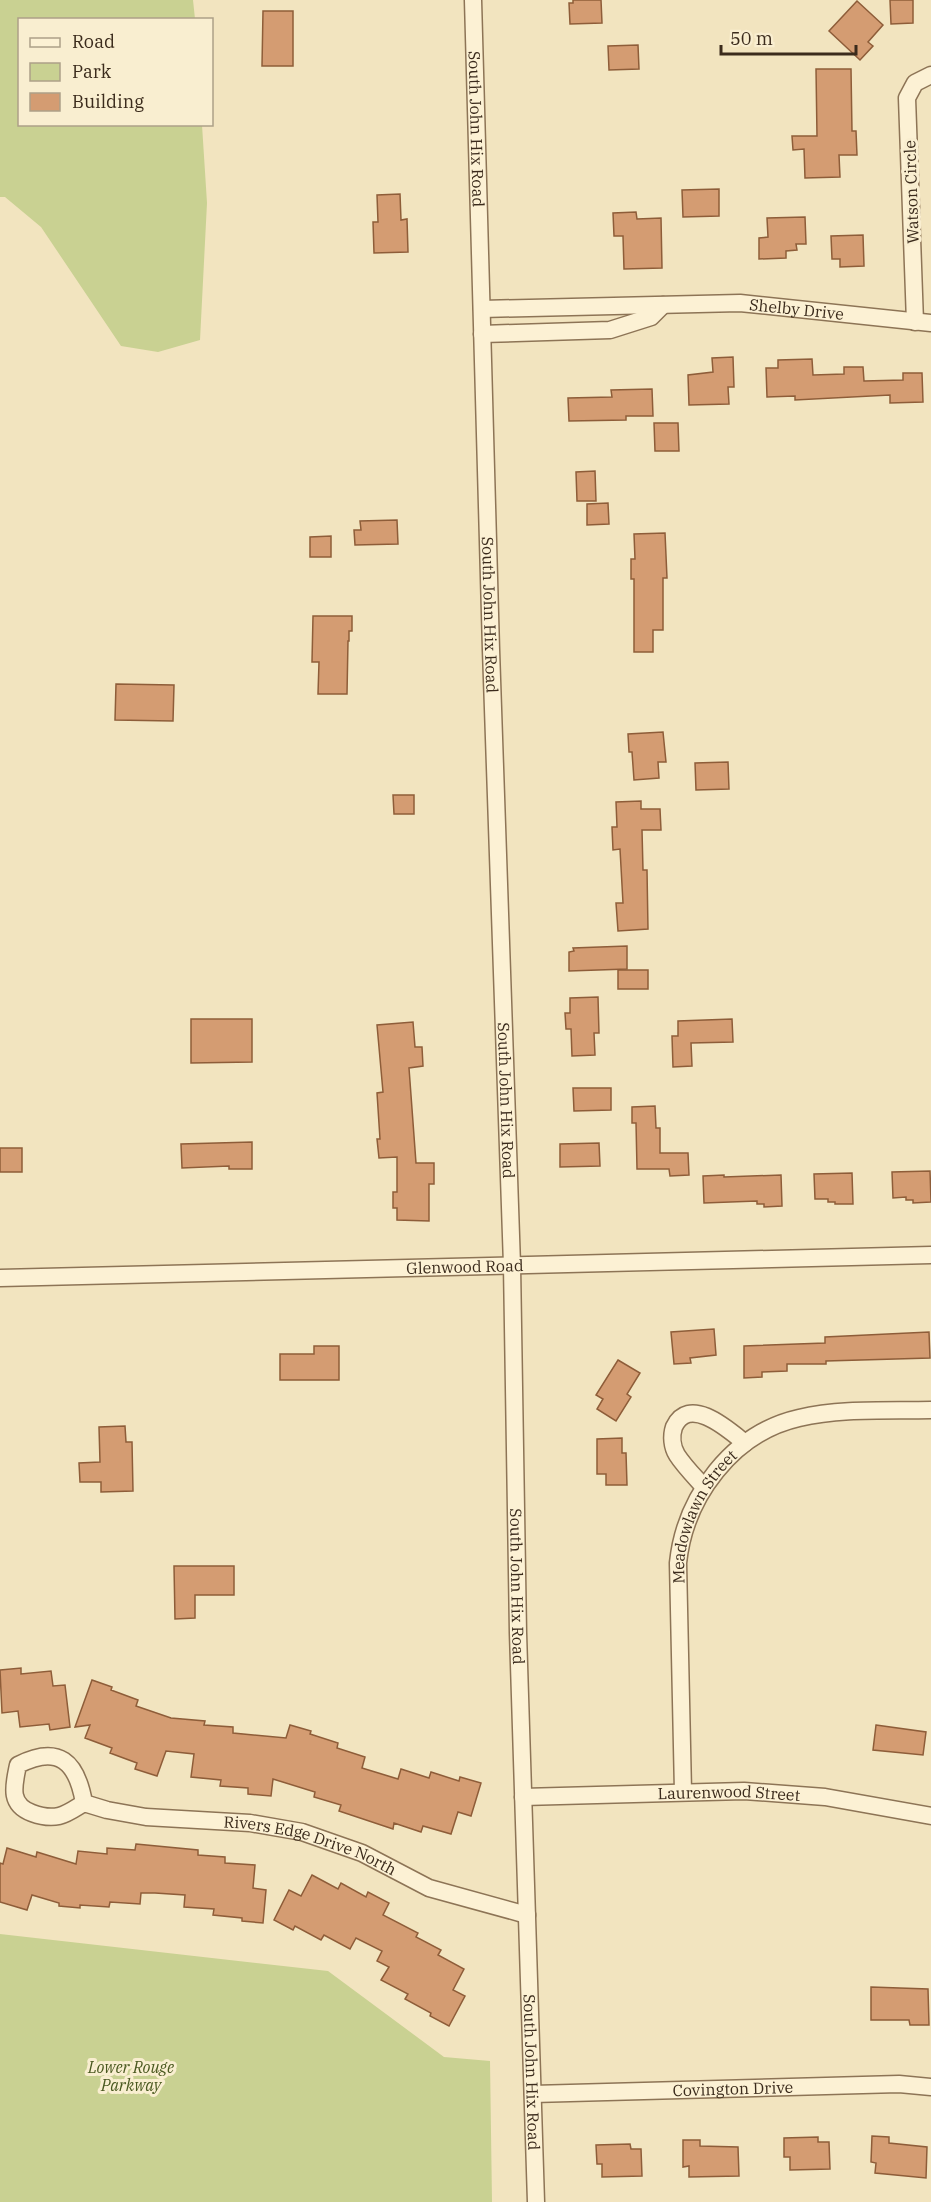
<svg xmlns="http://www.w3.org/2000/svg" width="931" height="2202" viewBox="0 0 931 2202" font-family="'IBM Plex Serif',serif">
<style>
.green{fill:#c9d192}
.building{fill:#d49c72;stroke:#8e5d39;stroke-width:1.5}
.lines{fill:none;stroke-linecap:round;stroke-linejoin:round}
.minor-casing{stroke:#8d7456;stroke-width:19}
.minor{stroke:#fcf1d4;stroke-width:16}
.labels{text-anchor:middle;stroke-width:6;stroke-linejoin:round;paint-order:stroke}
.street-label{font-size:16px;fill:#3b2b1c;stroke:#f9eed0}
.park-label{font-size:16px;font-style:italic;fill:#4a5920;stroke:#f9eed0}
</style>
<rect width="100%" height="100%" fill="#f2e4bf"/>
<g class="green">
<polygon points="0,0 193,0 195,19 20,20 20,124 202,125 207,203 200,340 158,352 121,346 41,227 5,197 0,197"/>
<polygon points="0,1934 328,1971 444,2057 490,2061 492,2202 0,2202"/>
</g>
<g class="building">
<polygon points="573,0 601,0 602,23 570,24 569,3 573,3"/>
<polygon points="890,0 913,0 913,23 891,24"/>
<polygon points="857,1 883,25 868,42 873,46 860,60 829,31"/>
<polygon points="263,11 293,11 293,66 262,66"/>
<polygon points="638,45 639,69 609,70 608,46"/>
<polygon points="816,69 851,69 852,131 856,131 857,155 839,155 840,177 805,178 804,149 793,150 792,136 817,136"/>
<polygon points="719,189 719,216 683,217 682,190"/>
<polygon points="400,194 401,220 407,219 408,252 374,253 373,222 378,222 377,195"/>
<polygon points="636,212 637,219 661,218 662,268 624,269 623,236 614,236 613,213"/>
<polygon points="805,217 806,244 796,244 797,250 786,251 786,258 759,259 759,238 768,237 767,218"/>
<polygon points="863,235 864,266 840,267 840,259 832,259 831,236"/>
<polygon points="733,357 734,387 728,387 729,404 689,405 688,375 713,372 712,358"/>
<polygon points="812,359 813,375 844,374 844,367 863,367 864,381 903,380 903,373 922,373 923,402 890,403 890,395 795,400 795,396 767,397 766,368 778,368 778,360"/>
<polygon points="652,389 653,416 626,416 626,420 569,421 568,398 612,397 611,390"/>
<polygon points="654,423 678,423 679,451 655,451"/>
<polygon points="595,471 596,501 577,501 576,472"/>
<polygon points="608,503 609,524 587,525 587,504"/>
<polygon points="397,520 398,544 355,545 354,530 361,530 360,521"/>
<polygon points="665,533 667,578 663,578 663,630 653,630 653,652 634,652 634,579 631,579 631,559 635,559 634,534"/>
<polygon points="331,536 331,557 310,557 310,537"/>
<polygon points="313,616 352,616 352,631 349,631 349,641 348,641 347,694 318,694 319,662 312,662"/>
<polygon points="116,684 174,685 173,721 115,720"/>
<polygon points="663,732 666,762 658,762 659,778 634,780 632,752 629,752 628,734"/>
<polygon points="728,762 729,789 696,790 695,763"/>
<polygon points="393,795 414,795 414,814 394,814"/>
<polygon points="641,801 641,809 660,809 661,830 642,830 643,870 647,870 648,929 618,931 616,903 623,903 620,849 613,850 612,827 617,827 616,802"/>
<polygon points="627,946 627,969 569,971 569,952 574,951 573,948"/>
<rect x="618" y="970" width="30" height="19"/>
<polygon points="598,997 599,1033 594,1033 595,1055 572,1056 571,1029 566,1029 565,1013 570,1013 570,998"/>
<polygon points="191,1019 252,1019 252,1062 191,1063"/>
<polygon points="732,1019 733,1042 691,1043 692,1066 673,1067 672,1036 678,1036 678,1021"/>
<polygon points="413,1022 415,1047 422,1047 423,1066 409,1068 416,1163 434,1163 434,1184 429,1184 429,1221 397,1220 397,1208 393,1208 393,1192 397,1192 397,1157 379,1158 377,1139 380,1139 377,1093 383,1092 377,1025"/>
<polygon points="573,1088 611,1088 611,1110 574,1111"/>
<polygon points="655,1106 656,1128 660,1128 660,1153 688,1153 689,1175 670,1176 669,1169 637,1169 636,1123 632,1123 632,1107"/>
<polygon points="252,1142 252,1169 229,1169 229,1166 182,1168 181,1144"/>
<polygon points="599,1143 600,1166 560,1167 560,1144"/>
<rect x="0" y="1148" width="22" height="24"/>
<polygon points="930,1171 931,1202 913,1203 913,1200 906,1200 906,1197 893,1198 892,1172"/>
<polygon points="852,1173 853,1204 835,1204 835,1202 828,1202 828,1199 815,1199 814,1174"/>
<polygon points="724,1175 724,1177 781,1175 782,1206 764,1207 764,1204 757,1204 757,1201 704,1203 703,1176"/>
<polygon points="714,1329 716,1355 690,1358 691,1363 674,1364 671,1332"/>
<polygon points="929,1332 930,1358 826,1361 826,1364 787,1364 787,1371 762,1372 762,1377 744,1378 744,1346 825,1343 825,1337"/>
<polygon points="314,1346 339,1346 339,1380 280,1380 280,1354 314,1354"/>
<polygon points="618,1360 640,1373 627,1394 631,1397 616,1421 597,1409 603,1399 596,1395"/>
<polygon points="125,1426 126,1442 132,1442 133,1491 101,1492 101,1482 80,1482 79,1463 100,1462 99,1427"/>
<polygon points="622,1438 622,1453 626,1453 627,1485 606,1485 606,1474 597,1474 597,1439"/>
<polygon points="174,1566 234,1566 234,1595 195,1595 195,1618 175,1619"/>
<polygon points="21,1668 21,1674 51,1671 53,1686 65,1685 70,1727 50,1730 49,1724 20,1727 18,1711 2,1713 0,1670"/>
<polygon points="92,1680 112,1687 111,1690 138,1700 136,1706 171,1718 205,1721 204,1725 233,1727 233,1733 286,1738 290,1725 311,1731 310,1734 338,1743 337,1748 365,1757 362,1768 398,1779 401,1769 429,1778 431,1772 459,1781 460,1777 481,1783 471,1816 458,1812 451,1834 423,1826 421,1832 394,1823 393,1829 339,1811 341,1805 314,1797 315,1792 273,1779 271,1796 248,1794 248,1788 220,1786 221,1780 191,1777 194,1754 166,1751 157,1776 135,1769 137,1763 110,1753 112,1748 85,1738 90,1725 75,1727"/>
<polygon points="876,1725 926,1732 923,1755 873,1750"/>
<polygon points="136,1844 198,1850 198,1855 225,1857 225,1863 255,1865 253,1888 266,1890 263,1923 242,1921 242,1918 213,1915 214,1909 184,1907 185,1895 155,1893 141,1893 140,1904 110,1902 109,1907 80,1905 80,1908 59,1906 59,1903 32,1895 27,1910 0,1902 0,1863 3,1864 7,1848 36,1857 37,1852 76,1864 78,1851 107,1854 107,1848 135,1850"/>
<polygon points="312,1875 338,1889 341,1883 366,1897 368,1892 389,1903 383,1915 418,1933 416,1937 441,1950 438,1955 464,1969 453,1990 465,1996 449,2026 430,2016 431,2013 405,1999 408,1994 381,1980 389,1967 377,1961 382,1951 356,1938 350,1949 324,1935 321,1940 295,1926 293,1930 274,1920 289,1890 301,1896"/>
<polygon points="871,1987 928,1989 929,2025 910,2025 909,2020 871,2020"/>
<polygon points="872,2136 889,2137 889,2143 927,2147 926,2178 875,2173 876,2163 871,2162"/>
<polygon points="818,2137 818,2142 829,2142 830,2169 790,2170 790,2157 784,2157 784,2138"/>
<polygon points="683,2140 700,2140 700,2146 738,2147 739,2176 689,2177 689,2166 683,2167"/>
<polygon points="630,2144 631,2149 641,2149 642,2176 602,2177 602,2164 597,2164 596,2145"/>
</g>
<g class="lines">
<g class="minor-casing">
<g id="minor">
<path id="s1" d="M473,0L491,650L512,1265L518,1633L536,2202"/>
<path id="s2" d="M482,309L740,303L931,323"/>
<polyline points="915,322 907,98 915,83 931,75"/>
<polyline points="482,334 610,330 651,317 663,305"/>
<path id="s3" d="M0,1278L931,1255"/>
<path d="M704,1487C695,1477 684,1466 677,1455C672,1447 671,1436 674,1427C689,1394 729,1430 745,1443"/>
<path id="s4" d="M683,1792L678,1563C685,1496 733,1433 799,1418C841,1408 888,1411 931,1410"/>
<path id="s5" d="M523,1797L744,1791L825,1797L931,1816"/>
<path id="s6" d="M84,1803C77,1762 59,1744 18,1765C14,1785 8,1804 32,1813C40,1816 50,1818 59,1816C68,1814 77,1807 84,1803L107,1810L146,1817L250,1823L302,1832L362,1853L429,1888L527,1915"/>
<path id="s7" d="M533,2094L899,2084L931,2087"/>
</g>
</g>
<use href="#minor" class="minor"/>
</g>
<g class="labels">
<g class="street-label">
<text dy="6" stroke="none"><textPath href="#s1" startOffset="129">South John Hix Road</textPath></text>
<text transform="translate(911 192) rotate(-92)" y="6">Watson Circle</text>
<text dy="6" stroke="none"><textPath href="#s2" startOffset="315">Shelby Drive</textPath></text>
<text dy="6" stroke="none"><textPath href="#s1" startOffset="615">South John Hix Road</textPath></text>
<text dy="6" stroke="none"><textPath href="#s1" startOffset="1101">South John Hix Road</textPath></text>
<text dy="6" stroke="none"><textPath href="#s3" startOffset="465">Glenwood Road</textPath></text>
<text dy="6" stroke="none"><textPath href="#s4" startOffset="282">Meadowlawn Street</textPath></text>
<text dy="6" stroke="none"><textPath href="#s1" startOffset="1587">South John Hix Road</textPath></text>
<text dy="6" stroke="none"><textPath href="#s5" startOffset="206">Laurenwood Street</textPath></text>
<text dy="6" stroke="none"><textPath href="#s6" startOffset="440">Rivers Edge Drive North</textPath></text>
<text dy="6" stroke="none"><textPath href="#s1" startOffset="2073">South John Hix Road</textPath></text>
<text dy="6" stroke="none"><textPath href="#s7" startOffset="200">Covington Drive</textPath></text>
</g>
<g class="park-label">
<text x="131" y="2073">Lower Rouge<tspan x="131" dy="18">Parkway</tspan></text>
</g>
</g>
<rect x="18" y="18" width="195" height="108" fill="#f9eed0" stroke="#ada088" stroke-width="1.5"/>
<rect x="30" y="38" width="30" height="9" fill="#fcf1d4" stroke="#ada088" stroke-width="1.5"/>
<text x="72" y="48" font-size="18" fill="#3b2b1c">Road</text>
<rect x="30" y="63" width="30" height="18" fill="#c9d192" stroke="#ada088" stroke-width="1.5"/>
<text x="72" y="78" font-size="18" fill="#3b2b1c">Park</text>
<rect x="30" y="93" width="30" height="18" fill="#d49c72" stroke="#ada088" stroke-width="1.5"/>
<text x="72" y="108" font-size="18" fill="#3b2b1c">Building</text>
<path d="M721 45v9h135v-9" fill="none" stroke="#3b2b1c" stroke-width="3"/>
<text x="730" y="45" font-size="18" fill="#3b2b1c" stroke="#f9eed0" stroke-width="4.5" paint-order="stroke">50 m</text>
</svg>
